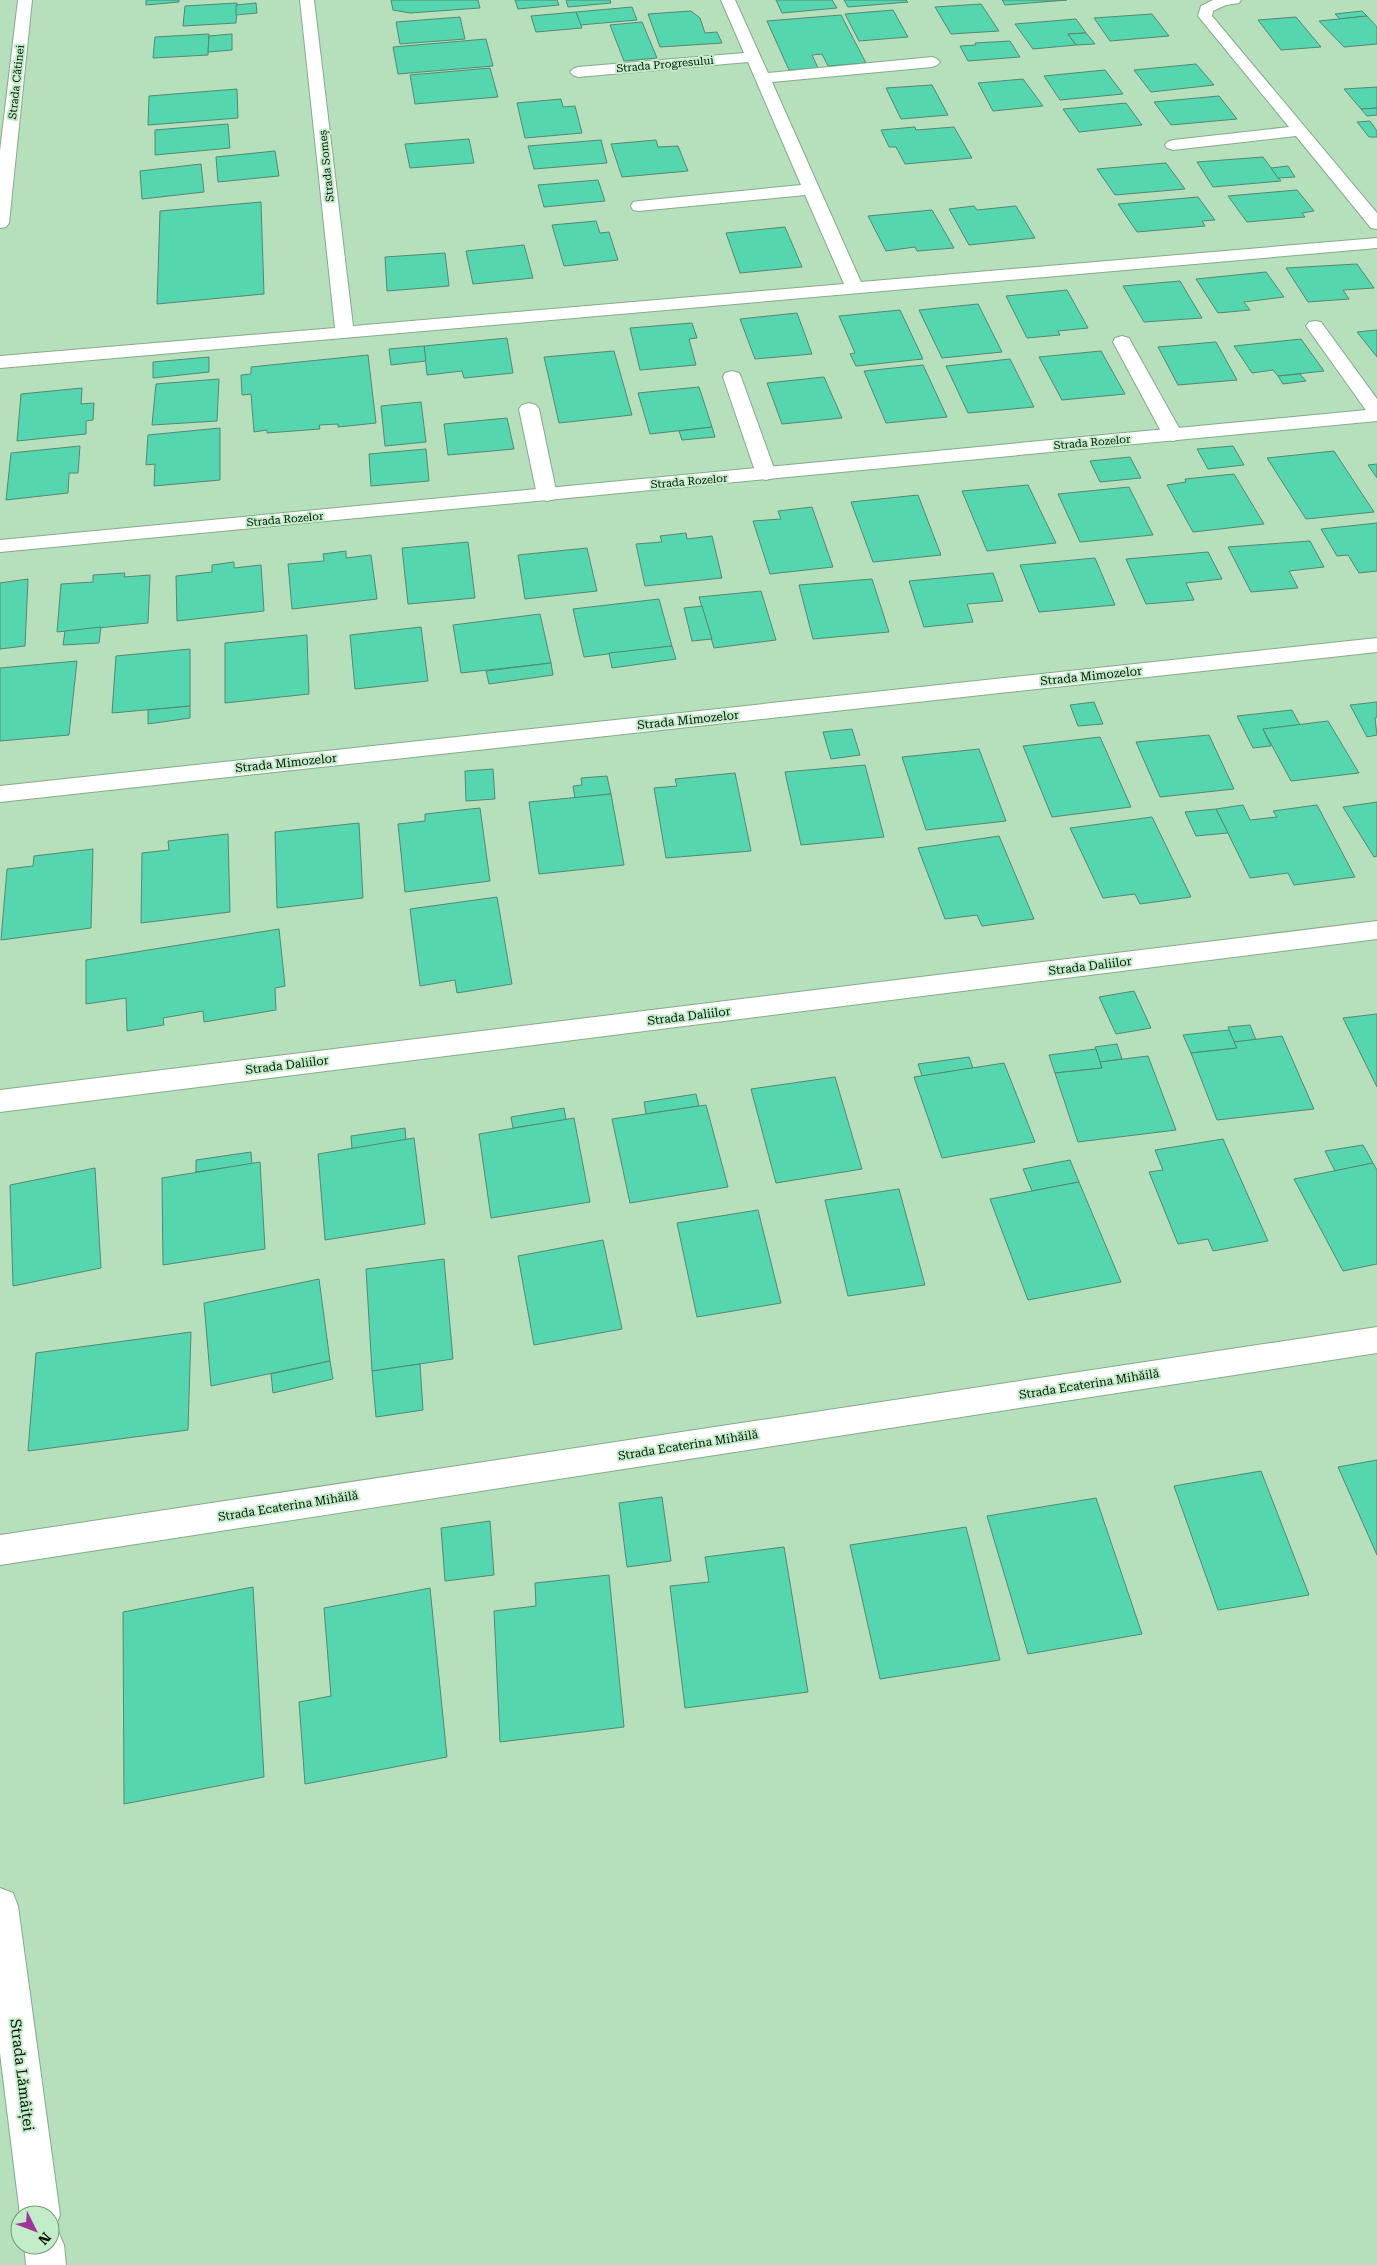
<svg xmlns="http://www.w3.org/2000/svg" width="1377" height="2265" viewBox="0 0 1377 2265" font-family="'Roboto Serif',serif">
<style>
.building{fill:#55d6ae;stroke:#548875}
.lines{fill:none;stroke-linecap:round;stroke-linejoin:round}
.service-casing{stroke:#84ab8a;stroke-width:2}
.minor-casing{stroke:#84ab8a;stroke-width:2}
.service{fill:#fff;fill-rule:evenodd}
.minor{fill:#fff;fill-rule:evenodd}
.labels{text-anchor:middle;stroke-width:4;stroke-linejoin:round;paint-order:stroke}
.far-street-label{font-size:11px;fill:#061409;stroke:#c3ecc9}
.street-label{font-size:12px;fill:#061409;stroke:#c3ecc9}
.near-street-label{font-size:15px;fill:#061409;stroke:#c3ecc9}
</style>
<rect width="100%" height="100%" fill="#b6dfbc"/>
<g class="building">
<polygon points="146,0 179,0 179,2 146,5"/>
<polygon points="391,0 478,0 480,8 410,13 393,10"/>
<polygon points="515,0 557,0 559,5 518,9"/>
<polygon points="566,0 610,0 611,3 568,7"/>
<polygon points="776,0 832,0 837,8 782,13"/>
<polygon points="844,0 906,0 908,2 848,7"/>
<polygon points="1002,0 1067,0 1005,5"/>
<polygon points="237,3 236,23 183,26 185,6"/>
<polygon points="256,3 257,13 236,15 236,5"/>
<polygon points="981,4 999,31 951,34 935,7"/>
<polygon points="632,7 637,20 580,25 576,12"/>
<polygon points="893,10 908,37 859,41 845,14"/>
<polygon points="691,11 700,18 705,33 717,32 722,43 660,47 648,14"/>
<polygon points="1362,11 1367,16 1340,19 1335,14"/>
<polygon points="576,12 582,28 536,32 531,16"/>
<polygon points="1152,14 1169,36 1110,41 1094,18"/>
<polygon points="841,15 866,63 828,66 822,54 812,55 818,68 789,70 767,21"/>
<polygon points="1367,16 1377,27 1377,44 1344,47 1319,21"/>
<polygon points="460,17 465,39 400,44 396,22"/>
<polygon points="1296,17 1321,47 1281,50 1258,20"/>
<polygon points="1076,19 1086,33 1068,34 1076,45 1033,49 1015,24"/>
<polygon points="642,22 657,58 624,61 610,25"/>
<polygon points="1086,33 1095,44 1076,45 1068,34"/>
<polygon points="209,34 208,55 153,58 155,37"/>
<polygon points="232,34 232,50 208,52 209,36"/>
<polygon points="486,39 493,66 398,74 393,47"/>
<polygon points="1010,41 1020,57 968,61 960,46 976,45 975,43"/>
<polygon points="1196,64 1214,85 1151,92 1134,70"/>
<polygon points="490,68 498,97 415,104 410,75"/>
<polygon points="1105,70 1123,94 1060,100 1044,76"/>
<polygon points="1023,79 1043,106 993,111 978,83"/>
<polygon points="932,85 948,115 901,119 886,88"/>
<polygon points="1377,87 1377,108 1361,109 1344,89"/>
<polygon points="237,89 238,118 148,125 149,96"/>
<polygon points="1219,96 1237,119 1171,125 1154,102"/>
<polygon points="561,99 563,107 575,106 582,133 525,138 517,103"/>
<polygon points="1126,103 1142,125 1079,132 1063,109"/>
<polygon points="1377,108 1377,115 1367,116 1361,109"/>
<polygon points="1370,121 1377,131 1377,137 1369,137 1357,122"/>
<polygon points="228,124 230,148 155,155 155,130"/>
<polygon points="915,127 916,130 954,127 972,158 905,164 896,147 889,147 881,130"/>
<polygon points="469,139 474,163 410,168 405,144"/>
<polygon points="601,140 607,163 534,169 528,146"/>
<polygon points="656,140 658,147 678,146 688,171 622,177 611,144"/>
<polygon points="275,151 279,176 218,182 216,157"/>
<polygon points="1263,157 1281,181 1213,187 1197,162"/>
<polygon points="1166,163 1185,189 1115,195 1097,169"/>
<polygon points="201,164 204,192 142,199 140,171"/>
<polygon points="1288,166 1295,177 1278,178 1271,168"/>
<polygon points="598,180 605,201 544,207 538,185"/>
<polygon points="1297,190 1314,211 1302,213 1305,217 1247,222 1228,196"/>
<polygon points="1198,197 1215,220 1202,221 1205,226 1137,232 1118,204"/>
<polygon points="261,202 264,294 157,304 160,211"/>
<polygon points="974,206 977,210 1016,206 1035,238 969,245 949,209"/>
<polygon points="932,210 954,248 917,251 915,247 886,251 868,216"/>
<polygon points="596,221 600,233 609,232 618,260 564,266 552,225"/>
<polygon points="785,227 802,267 740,273 726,233"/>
<polygon points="524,245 533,278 473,284 466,251"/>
<polygon points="445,253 449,286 387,291 385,257"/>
<polygon points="1357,264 1374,288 1343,290 1349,299 1308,302 1286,268"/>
<polygon points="1266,272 1284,297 1244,302 1250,310 1218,313 1196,279"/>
<polygon points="1180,281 1202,318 1144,322 1123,286"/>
<polygon points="1067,290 1088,328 1058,331 1060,335 1027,338 1006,296"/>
<polygon points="978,304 1002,352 942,358 919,310"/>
<polygon points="900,310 923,359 856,366 850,354 855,353 839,316"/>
<polygon points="797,313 812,354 755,359 740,319"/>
<polygon points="692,323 697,338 689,339 696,365 640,370 630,328"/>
<polygon points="1377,330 1377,357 1357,332"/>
<polygon points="507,338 513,373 464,378 462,371 427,375 424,346"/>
<polygon points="1301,339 1324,371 1278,376 1273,370 1252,373 1234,346"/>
<polygon points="1216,342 1237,380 1178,385 1158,347"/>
<polygon points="424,346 426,361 391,365 389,349"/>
<polygon points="614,351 632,415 559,423 544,357"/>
<polygon points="1101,351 1125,394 1062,400 1039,357"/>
<polygon points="368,355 376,423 338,427 338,424 319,425 320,429 267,433 267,430 254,432 251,394 242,395 241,375 251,374 251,367"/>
<polygon points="209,357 209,372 153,378 153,362"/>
<polygon points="1010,359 1034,407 968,413 946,366"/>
<polygon points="923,365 947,417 886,423 864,371"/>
<polygon points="1300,374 1306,381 1283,384 1278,376"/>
<polygon points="824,377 842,418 782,424 767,383"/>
<polygon points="219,379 217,421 152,425 156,384"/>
<polygon points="699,387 712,427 650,434 638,393"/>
<polygon points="82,388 81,404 94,403 93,420 86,421 86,434 17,441 21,394"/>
<polygon points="421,402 426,442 385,446 381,406"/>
<polygon points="507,418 514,449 448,455 444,424"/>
<polygon points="712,427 715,437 682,440 679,431"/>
<polygon points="220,428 220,480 154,486 155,464 146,465 148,435"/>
<polygon points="80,446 78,473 69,473 68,493 6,500 11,453"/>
<polygon points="1233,446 1244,465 1208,469 1197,449"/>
<polygon points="426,449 429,481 371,486 369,454"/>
<polygon points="1334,451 1374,512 1306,519 1267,458"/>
<polygon points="1130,457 1141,478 1100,482 1090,461"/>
<polygon points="1377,464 1377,478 1368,465"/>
<polygon points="1234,474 1264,524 1193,532 1167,485 1186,482 1185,479"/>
<polygon points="1028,485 1056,543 987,551 962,491"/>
<polygon points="1129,487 1153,535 1080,542 1058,494"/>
<polygon points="918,495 941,555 873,562 851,502"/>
<polygon points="812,507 833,567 770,574 753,521 781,519 778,511"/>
<polygon points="1377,523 1377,571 1359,573 1348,555 1337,556 1321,529"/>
<polygon points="686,533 687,539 712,536 722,578 645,586 636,544 662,542 660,536"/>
<polygon points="1310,541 1324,567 1289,571 1298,588 1251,592 1228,547"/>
<polygon points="468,542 475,598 408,604 402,548"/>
<polygon points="587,548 597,591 525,599 518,555"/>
<polygon points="346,551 346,558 371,555 377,599 292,609 288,564 324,561 323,554"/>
<polygon points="1208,552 1222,579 1186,583 1194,600 1146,604 1126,559"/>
<polygon points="1095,558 1115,605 1039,612 1020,565"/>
<polygon points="234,562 234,568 261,565 264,611 177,621 176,576 212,572 212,565"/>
<polygon points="125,573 124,577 150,575 148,623 57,632 61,584 93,582 93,575"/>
<polygon points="993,573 1003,601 967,604 973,622 924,627 909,581"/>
<polygon points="28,579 25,646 0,649 0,583"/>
<polygon points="872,579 889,632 813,639 799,585"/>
<polygon points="761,591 776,640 714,648 699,597"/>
<polygon points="659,599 672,646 584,657 573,609"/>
<polygon points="702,606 712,639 692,641 684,608"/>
<polygon points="540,614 551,663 461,673 453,625"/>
<polygon points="101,627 99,643 63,645 65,631"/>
<polygon points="421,627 428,681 355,689 350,635"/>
<polygon points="307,635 309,694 225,703 225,643"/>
<polygon points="672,646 676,659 612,668 609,653"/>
<polygon points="190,649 190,706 112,713 116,656"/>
<polygon points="77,661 69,735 0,741 0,668"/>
<polygon points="551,663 553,675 489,684 486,671"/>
<polygon points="1094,702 1103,724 1078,726 1070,705"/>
<polygon points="1377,702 1377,717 1375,718 1377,735 1367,737 1350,705"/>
<polygon points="190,706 190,718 148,724 148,710"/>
<polygon points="1292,710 1300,725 1263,729 1271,746 1253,748 1237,716"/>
<polygon points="1328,721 1359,773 1291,781 1263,729"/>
<polygon points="852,729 860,755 831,759 823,732"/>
<polygon points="1209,735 1234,789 1160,797 1136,742"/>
<polygon points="1100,737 1131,807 1052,817 1023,746"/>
<polygon points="979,749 1006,821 926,830 902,757"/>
<polygon points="865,765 884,837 801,845 785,772"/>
<polygon points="493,769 495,799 466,801 465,771"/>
<polygon points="735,773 751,851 666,858 654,788 677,786 675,779"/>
<polygon points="607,776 611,794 575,798 573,786 582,785 581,778"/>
<polygon points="611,794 624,865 539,874 529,802"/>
<polygon points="1377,802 1377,856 1374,857 1343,807"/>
<polygon points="1243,805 1250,820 1277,817 1273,811 1317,805 1355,877 1294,885 1288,873 1250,878 1216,809"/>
<polygon points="480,808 490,881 405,892 398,824 425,821 425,814"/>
<polygon points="1216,809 1228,833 1196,836 1185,812"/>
<polygon points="1152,817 1191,897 1140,904 1135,894 1103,898 1070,828"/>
<polygon points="359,823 363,898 277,908 275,832"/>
<polygon points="228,834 230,912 141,923 142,853 169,850 168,841"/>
<polygon points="999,836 1034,919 982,926 977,915 945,919 918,848"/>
<polygon points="93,849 91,928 1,940 7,869 33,866 34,856"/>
<polygon points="497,897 512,984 457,993 455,980 420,986 410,909"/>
<polygon points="279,929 285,986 275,988 276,1010 204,1022 203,1011 163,1018 164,1025 127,1031 126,998 86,1004 86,960"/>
<polygon points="1134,991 1151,1028 1116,1034 1099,997"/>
<polygon points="1377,1014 1377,1087 1343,1018"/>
<polygon points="1250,1025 1256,1040 1234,1042 1228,1027"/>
<polygon points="1229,1030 1237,1048 1191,1053 1183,1035"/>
<polygon points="1282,1036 1314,1109 1217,1120 1191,1053 1237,1048 1234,1042"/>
<polygon points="1117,1044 1122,1059 1100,1062 1095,1047"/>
<polygon points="1096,1049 1102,1068 1055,1073 1049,1055"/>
<polygon points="1148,1056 1176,1130 1078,1142 1055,1073 1102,1068 1100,1062"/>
<polygon points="969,1057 973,1068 922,1076 918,1064"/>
<polygon points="1004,1063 1035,1142 942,1158 914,1077"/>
<polygon points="835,1077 862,1169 776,1183 751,1089"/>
<polygon points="696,1094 699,1106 646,1114 644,1102"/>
<polygon points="706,1105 728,1187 630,1203 612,1119"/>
<polygon points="564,1108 566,1120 513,1128 511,1117"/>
<polygon points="574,1118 590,1202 491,1218 479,1134"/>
<polygon points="405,1128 406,1140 352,1149 351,1136"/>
<polygon points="414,1138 425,1224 325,1240 318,1154"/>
<polygon points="1223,1139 1268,1241 1213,1251 1208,1239 1178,1244 1149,1172 1163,1170 1155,1150"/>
<polygon points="1363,1145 1373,1163 1335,1171 1325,1151"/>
<polygon points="251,1152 252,1164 196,1172 196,1160"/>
<polygon points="1070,1160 1079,1182 1032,1191 1023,1169"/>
<polygon points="260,1162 265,1249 163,1265 162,1178"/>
<polygon points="1373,1163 1377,1170 1377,1264 1343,1271 1294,1179"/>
<polygon points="95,1168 101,1268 13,1286 10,1185"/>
<polygon points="1079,1182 1121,1282 1028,1300 990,1199"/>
<polygon points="899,1189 925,1285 848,1296 825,1200"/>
<polygon points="758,1210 781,1303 697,1317 677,1223"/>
<polygon points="603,1240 622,1329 534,1345 518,1256"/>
<polygon points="444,1259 453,1359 372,1371 366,1269"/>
<polygon points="319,1279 330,1361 211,1386 204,1303"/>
<polygon points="191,1332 188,1430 28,1451 36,1353"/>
<polygon points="330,1361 333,1379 273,1393 271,1374"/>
<polygon points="420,1364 423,1410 376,1417 372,1371"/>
<polygon points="1377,1460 1377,1555 1338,1467"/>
<polygon points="1261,1471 1309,1595 1218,1610 1174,1486"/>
<polygon points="662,1497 671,1561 627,1567 619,1503"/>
<polygon points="1096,1498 1142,1634 1028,1654 987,1516"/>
<polygon points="490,1521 494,1575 445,1581 441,1528"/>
<polygon points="966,1527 1000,1660 880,1679 850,1545"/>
<polygon points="784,1547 808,1692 685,1708 670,1586 709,1582 705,1557"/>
<polygon points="609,1575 624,1727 500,1742 494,1611 536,1606 535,1583"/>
<polygon points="253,1587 264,1777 124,1804 123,1612"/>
<polygon points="430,1588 447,1757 305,1784 299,1702 331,1696 324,1608"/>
</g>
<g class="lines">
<g class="service-casing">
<g id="service">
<polygon points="1315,321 1321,322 1377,399 1377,418 1370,416 1306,326 1309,322"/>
<polygon points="1122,336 1129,338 1131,342 1183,435 1180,439 1173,441 1166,439 1163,435 1113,342 1115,338"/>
<polygon points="732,371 739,373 741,377 776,474 773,478 766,480 759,478 756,474 723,377 725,373"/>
<polygon points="529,403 536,405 539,409 557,495 554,499 547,501 540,499 537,495 519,409 522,405"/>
</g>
</g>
<g class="minor-casing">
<g id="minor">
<polygon points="18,0 32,0 9,223 6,227 0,228 0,151"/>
<polygon points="300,0 314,0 353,326 844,284 805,195 639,211 633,210 631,206 633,202 639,201 801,185 748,62 578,77 573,75 570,72 573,69 578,67 744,53 721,0 735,0 768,73 932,57 937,59 940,62 937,65 932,67 772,82 861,282 1377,238 1377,248 0,368 0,356 335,328"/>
<polygon points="1213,0 1241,0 1239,3 1226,5 1213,11 1212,16 1377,213 1377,229 1371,228 1296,136 1173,150 1167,148 1165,145 1167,142 1173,140 1289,127 1198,16 1201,6"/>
<polygon points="1377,409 1377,421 0,552 0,540"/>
<polygon points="1377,638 1377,652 0,802 0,786"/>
<polygon points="1377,921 1377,939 0,1112 0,1090"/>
<polygon points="1377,1327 1377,1353 0,1565 0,1535"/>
<polygon points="0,1888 13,1893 18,1906 60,2215 54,2229 58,2231 64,2245 66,2265 26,2265 24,2245 50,2245 50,2215 20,2215 0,2053"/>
</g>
</g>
<use href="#service" class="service"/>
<use href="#minor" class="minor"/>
</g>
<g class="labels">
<g class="far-street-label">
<text transform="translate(665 64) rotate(-5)" y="4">Strada Progresului</text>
<text transform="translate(16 82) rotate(-84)" y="4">Strada Cătinei</text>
<text transform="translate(326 166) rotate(-96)" y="4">Strada Someș</text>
<text transform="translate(1092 442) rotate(-5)" y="4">Strada Rozelor</text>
<text transform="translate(689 481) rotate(-5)" y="4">Strada Rozelor</text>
<text transform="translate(285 519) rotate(-5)" y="4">Strada Rozelor</text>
</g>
<g class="street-label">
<text transform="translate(1091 676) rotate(-6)" y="4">Strada Mimozelor</text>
<text transform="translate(688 720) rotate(-6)" y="4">Strada Mimozelor</text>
<text transform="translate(286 763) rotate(-6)" y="4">Strada Mimozelor</text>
<text transform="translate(1090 966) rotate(-7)" y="4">Strada Daliilor</text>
<text transform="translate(689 1016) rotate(-7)" y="4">Strada Daliilor</text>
<text transform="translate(287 1065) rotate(-7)" y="4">Strada Daliilor</text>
<text transform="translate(1089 1384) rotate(-9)" y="4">Strada Ecaterina Mihăilă</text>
<text transform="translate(688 1445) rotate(-9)" y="4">Strada Ecaterina Mihăilă</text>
<text transform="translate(288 1506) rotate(-9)" y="4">Strada Ecaterina Mihăilă</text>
</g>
<g class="near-street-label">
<text transform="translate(22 2075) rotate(83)" y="5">Strada Lămâiței</text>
</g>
</g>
<g transform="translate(35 2230) rotate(132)"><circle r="24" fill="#c3ecc9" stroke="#77967c"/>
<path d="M0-4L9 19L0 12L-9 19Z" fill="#9d3699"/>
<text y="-8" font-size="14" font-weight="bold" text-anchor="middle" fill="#061409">N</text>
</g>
</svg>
